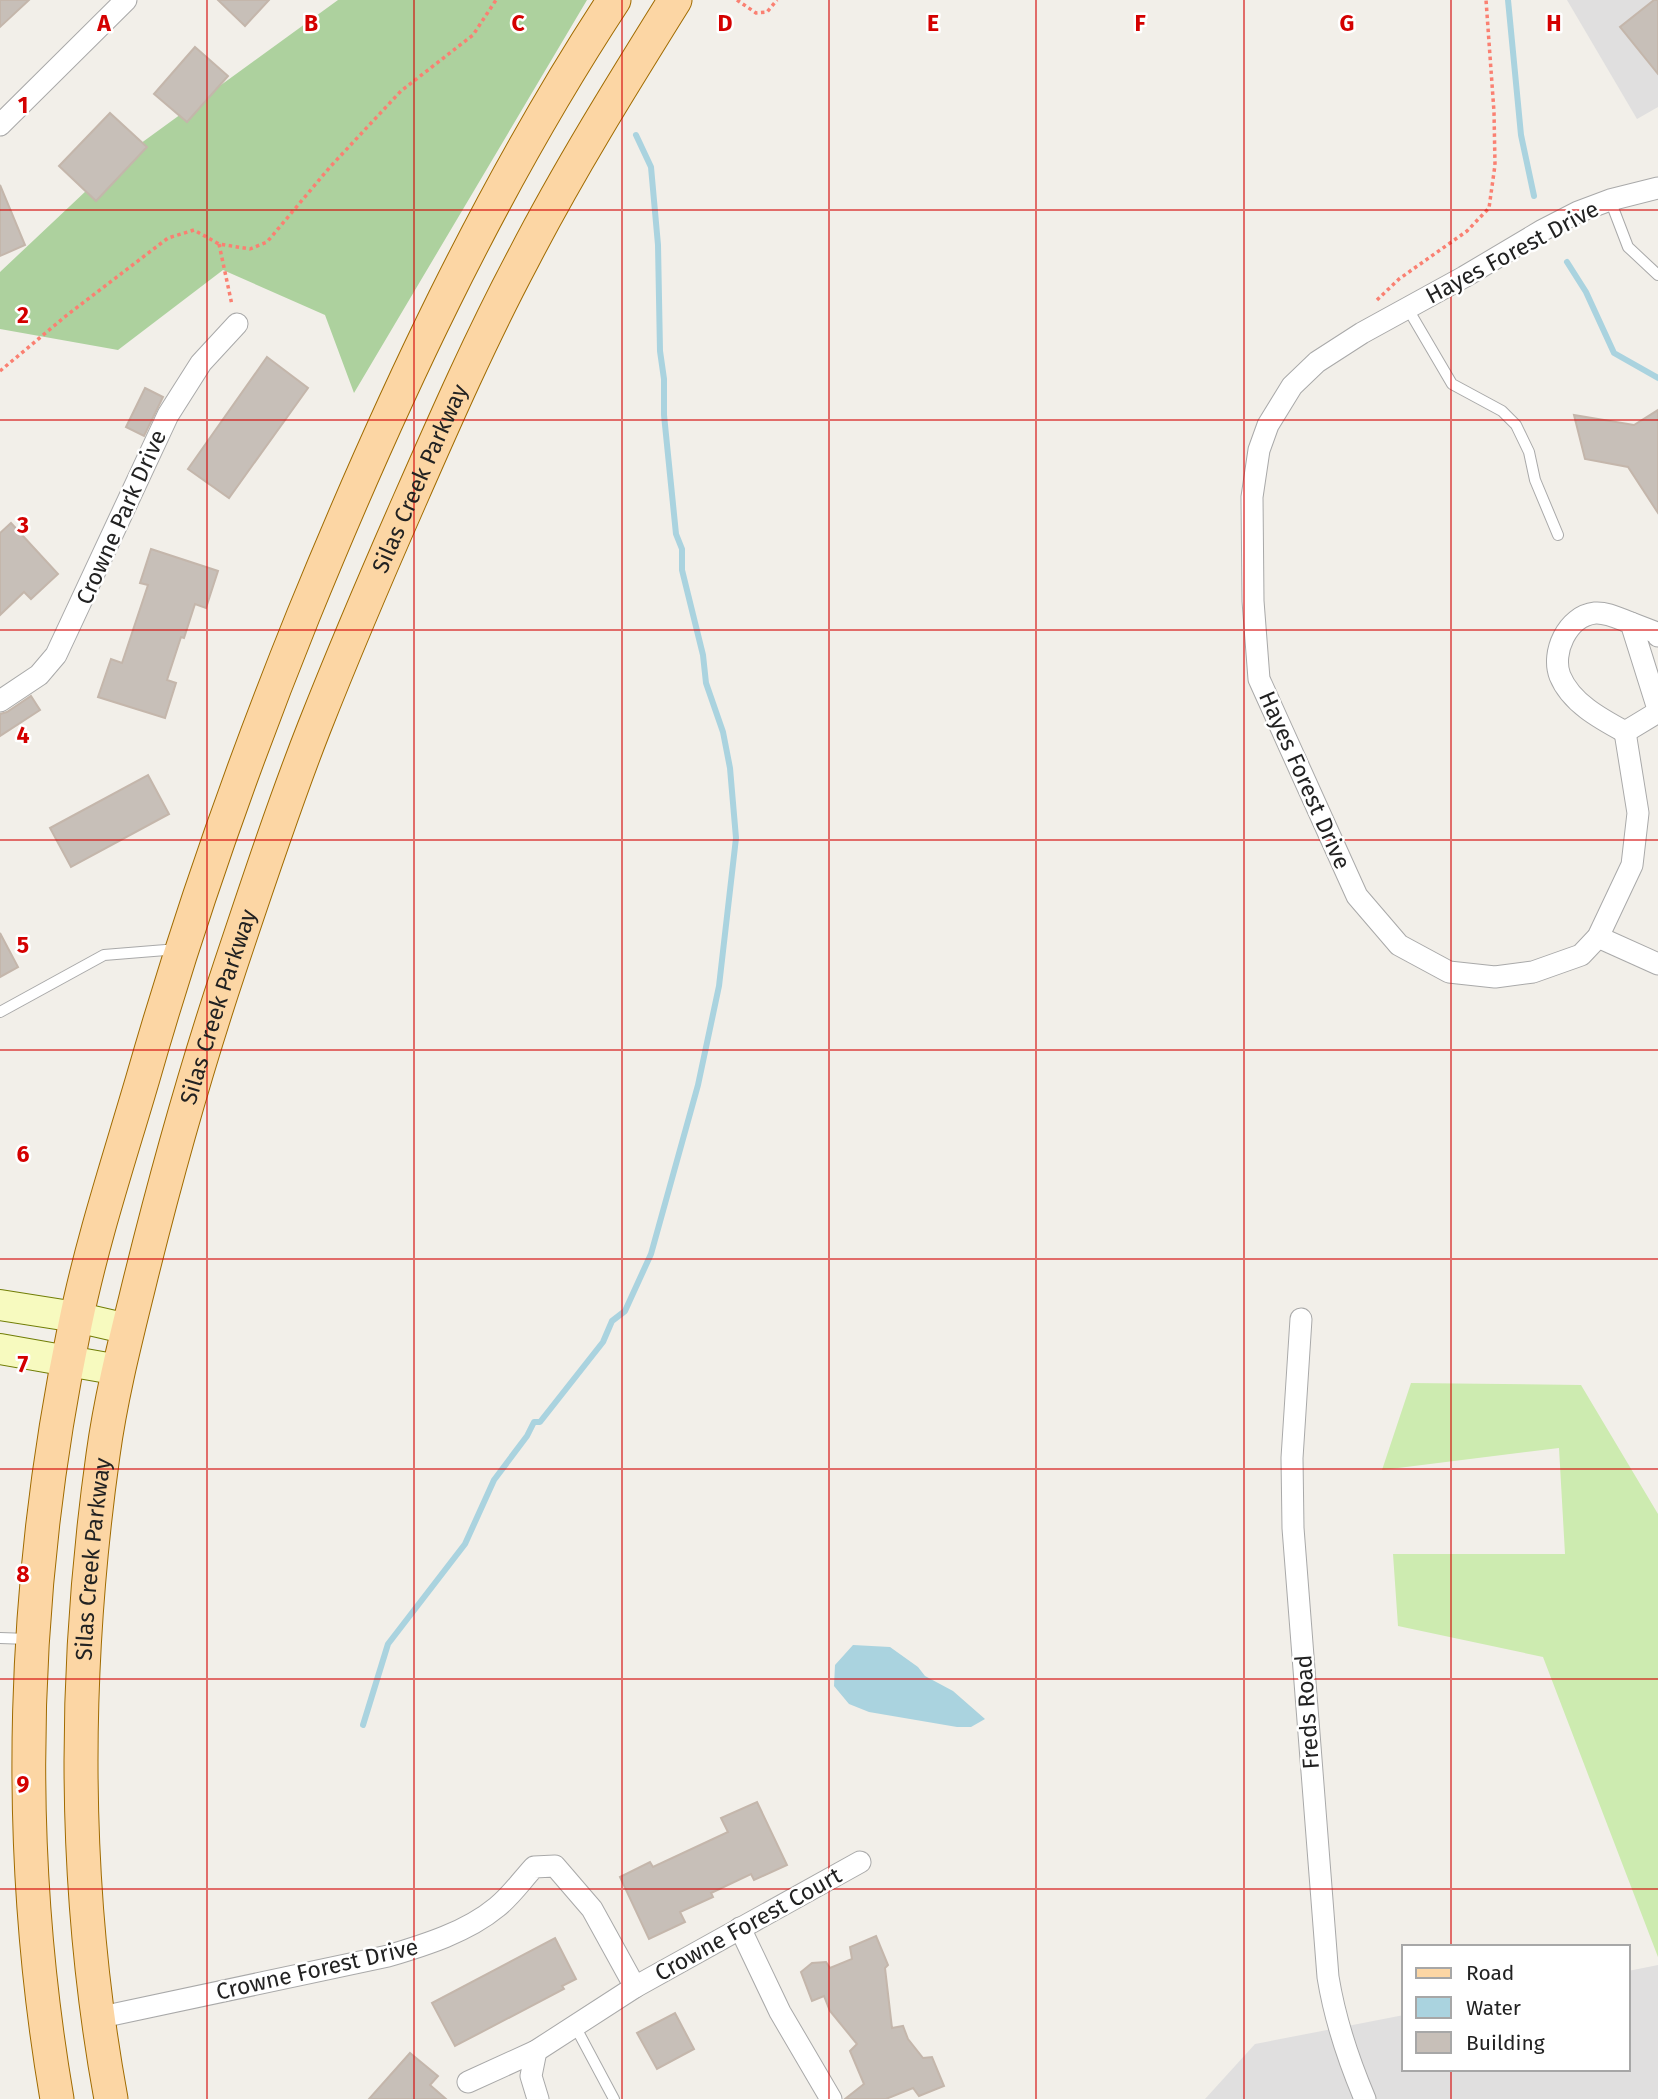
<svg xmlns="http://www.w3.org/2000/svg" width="1658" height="2099" viewBox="0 0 1658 2099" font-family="'Fira Sans',sans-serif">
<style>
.residential{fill:#e0dfdf}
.grass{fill:#cdebb0}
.forest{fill:#add19e}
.water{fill:#aad3df}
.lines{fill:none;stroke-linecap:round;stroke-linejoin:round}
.stream{stroke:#aad3df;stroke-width:6}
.building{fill:#c7bfb8;stroke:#c4b6ab;stroke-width:2}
.service-casing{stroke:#a9a9a9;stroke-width:12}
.minor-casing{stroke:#a9a9a9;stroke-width:23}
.secondary-casing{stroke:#707d05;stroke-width:32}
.primary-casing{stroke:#a06b00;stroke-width:35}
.path{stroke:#fa8072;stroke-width:3.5;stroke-dasharray:3.5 3.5;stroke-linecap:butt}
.service{stroke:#fff;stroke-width:10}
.minor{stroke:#fff;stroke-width:21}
.secondary{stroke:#f7fabf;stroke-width:30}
.primary{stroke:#fcd6a4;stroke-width:33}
.grid{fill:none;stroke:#d40000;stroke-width:2;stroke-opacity:0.55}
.labels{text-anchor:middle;stroke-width:5;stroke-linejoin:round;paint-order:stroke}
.street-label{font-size:23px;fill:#222;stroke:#fff}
.grid-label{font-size:23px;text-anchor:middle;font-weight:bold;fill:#d40000;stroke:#fff;stroke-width:5;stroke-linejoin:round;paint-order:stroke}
</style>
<rect width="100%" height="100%" fill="#f2efe9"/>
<g class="residential">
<polygon points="1567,0 1658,0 1658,107 1637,119"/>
<polygon points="1658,1965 1658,2099 1205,2099 1255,2044 1404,2015 1404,2069 1628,2069 1628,1971"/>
</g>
<polygon class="grass" points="1411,1383 1581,1385 1658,1514 1658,1957 1543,1657 1398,1626 1393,1554 1565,1554 1559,1448 1382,1470"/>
<polygon class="forest" points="338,0 587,0 354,393 325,315 223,270 118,350 0,329 0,272 122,157"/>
<polygon class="water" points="853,1645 890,1647 918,1667 925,1676 953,1691 985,1719 971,1727 957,1727 869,1712 849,1704 834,1686 835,1665"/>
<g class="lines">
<g class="stream">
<polyline points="1508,0 1521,135 1534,196"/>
<polyline points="1567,262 1586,292 1614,353 1658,378"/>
<polyline points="363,1725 388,1644 465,1544 494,1480 527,1436 534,1422 540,1422 603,1342 612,1321 625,1311 651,1254 698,1085 719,986 736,838 730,768 723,732 706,683 703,655 682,570 682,549 676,534 664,415 664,379 660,351 658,245 651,167 636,135"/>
</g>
</g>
<g class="building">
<polygon points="0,0 29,0 0,27"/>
<polygon points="218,0 269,0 245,26"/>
<polygon points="1654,0 1658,0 1658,74 1620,27"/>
<polygon points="195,47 228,76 187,122 154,94"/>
<polygon points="110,113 147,147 96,201 59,166"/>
<polygon points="0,185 25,245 0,256"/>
<polygon points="267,357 308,388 229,498 188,469"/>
<polygon points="145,388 163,397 144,436 126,427"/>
<polygon points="1658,410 1658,513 1628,467 1585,459 1574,415 1634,425"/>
<polygon points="11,523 58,574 31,599 24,592 0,615 0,533"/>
<polygon points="151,549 218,571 206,608 195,604 184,638 181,637 167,680 176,683 165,718 98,697 111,659 122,663 148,585 140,583"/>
<polygon points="31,696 40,710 0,736 0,714 7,712"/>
<polygon points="148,775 169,814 71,867 50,828"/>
<polygon points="0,933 18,967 0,977"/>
<polygon points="757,1802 787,1865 754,1880 751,1874 711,1893 713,1897 680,1912 685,1922 649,1939 620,1877 650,1862 653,1867 728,1832 721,1818"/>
<polygon points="876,1936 888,1965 885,1968 892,2028 903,2026 908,2039 923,2058 932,2057 944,2086 919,2096 913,2088 886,2099 845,2099 864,2084 850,2051 857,2044 830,2011 824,1996 812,2001 801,1972 812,1963 826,1962 830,1968 852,1959 850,1947"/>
<polygon points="555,1938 576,1979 562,1986 564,1989 455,2046 432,2003"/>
<polygon points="675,2013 694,2049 657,2069 637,2033"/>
<polygon points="410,2053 438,2076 430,2085 446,2099 369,2099"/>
</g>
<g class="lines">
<g class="service-casing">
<g id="service">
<polyline points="1610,200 1628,247 1658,275"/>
<polyline points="1408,309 1452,384 1502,411 1516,425 1529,452 1535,480 1558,535"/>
<polyline points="0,1012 104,955 178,949"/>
<polyline points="0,1638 29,1639"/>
<polyline points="575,2026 614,2099"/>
</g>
</g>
<g class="minor-casing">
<g id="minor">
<polyline points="0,125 126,0"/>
<polyline points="1631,623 1657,633 1658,636"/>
<polyline points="0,701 39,675 56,655 168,415 201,363 237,324"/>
<polyline points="1625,732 1638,813 1632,865 1598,937 1581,955 1533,972 1495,977 1449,972 1399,945 1357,896 1259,679 1253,601 1252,497 1259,450 1268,425 1292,386 1317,362 1362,333 1464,277 1543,230 1578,212 1610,200 1658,188"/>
<path d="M1625,732C1601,719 1571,703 1560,676C1551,653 1567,616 1595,613C1607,612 1620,619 1631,623L1658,709"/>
<polyline points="1625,732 1658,712"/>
<polyline points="1598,937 1658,964"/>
<path d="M1301,1319L1292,1458L1293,1528L1328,1977C1335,2020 1348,2059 1365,2099"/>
<polyline points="740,1928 780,2012 831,2099"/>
<path d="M97,2018L388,1956C425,1945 467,1932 497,1907C511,1896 522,1880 534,1867L555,1866L592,1909L635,1987"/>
<polyline points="536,2051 531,2076 538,2099"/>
<polyline points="468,2082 536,2051 635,1987 860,1862"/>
</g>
</g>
<g class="secondary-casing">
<g id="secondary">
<polyline points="0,1305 76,1317 128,1329"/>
<polyline points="0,1349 119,1370"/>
</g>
</g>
<g class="primary-casing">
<g id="primary">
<path d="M57,2099C13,1842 22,1580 75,1325C92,1241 119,1160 143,1078C188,921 242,767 303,616C390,403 488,192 614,0"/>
<path id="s1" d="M111,2099C72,1886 73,1669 103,1455C111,1396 126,1338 140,1281C166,1176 195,1072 229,970C256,889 283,807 314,728C344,652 376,577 409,502C445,420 481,338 523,259C569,170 622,85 675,0"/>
</g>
</g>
<g class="path">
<polyline points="737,0 756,13 767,12 777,0"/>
<polyline points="219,244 232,305"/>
<polyline points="1377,300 1399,279 1467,231 1489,208 1495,165 1494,112 1486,0"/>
<polyline points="0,371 67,315 168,238 194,230 219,244 250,249 267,242 330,167 401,91 473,35 496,0"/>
</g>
<use href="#service" class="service"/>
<use href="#minor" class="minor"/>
<use href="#secondary" class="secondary"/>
<use href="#primary" class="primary"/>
</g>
<path class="grid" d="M207,0V2099M414,0V2099M622,0V2099M829,0V2099M1036,0V2099M1244,0V2099M1451,0V1947M0,210H1658M0,420H1658M0,630H1658M0,840H1658M0,1050H1658M0,1259H1658M0,1469H1658M0,1679H1658M0,1889H1658M1451,2069V2099"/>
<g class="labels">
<g class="street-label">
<text transform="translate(1512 252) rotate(-28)" y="8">Hayes Forest Drive</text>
<text dy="8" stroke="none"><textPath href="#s1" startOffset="1676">Silas Creek Parkway</textPath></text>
<text transform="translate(121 517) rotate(-66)" y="8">Crowne Park Drive</text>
<text transform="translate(1305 780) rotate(66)" y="8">Hayes Forest Drive</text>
<text dy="8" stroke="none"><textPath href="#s1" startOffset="1110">Silas Creek Parkway</textPath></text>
<text dy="8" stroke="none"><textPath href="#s1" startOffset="542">Silas Creek Parkway</textPath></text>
<text transform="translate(1307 1712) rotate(-94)" y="8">Freds Road</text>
<text transform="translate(748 1924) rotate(-29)" y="8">Crowne Forest Court</text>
<text transform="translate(317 1969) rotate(-13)" y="8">Crowne Forest Drive</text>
</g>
</g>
<g class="grid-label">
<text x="104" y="31">A</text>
<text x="311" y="31">B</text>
<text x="518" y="31">C</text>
<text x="725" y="31">D</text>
<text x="933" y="31">E</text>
<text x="1140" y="31">F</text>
<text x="1347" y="31">G</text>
<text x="1554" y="31">H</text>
<text x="23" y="113">1</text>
<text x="23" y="323">2</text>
<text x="23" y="533">3</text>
<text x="23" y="743">4</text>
<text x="23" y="953">5</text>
<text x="23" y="1162">6</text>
<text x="23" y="1372">7</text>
<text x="23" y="1582">8</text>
<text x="23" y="1792">9</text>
</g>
<rect x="1402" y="1945" width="228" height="126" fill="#ffffff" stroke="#a7a7a7" stroke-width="2"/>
<rect x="1416" y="1968" width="35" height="10" fill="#fcd6a4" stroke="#a7a7a7" stroke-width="2"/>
<text x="1466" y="1980" font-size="21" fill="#222222">Road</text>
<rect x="1416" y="1997" width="35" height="21" fill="#aad3df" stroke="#a7a7a7" stroke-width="2"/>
<text x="1466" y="2015" font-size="21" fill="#222222">Water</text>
<rect x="1416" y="2032" width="35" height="21" fill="#c7bfb8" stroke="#a7a7a7" stroke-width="2"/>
<text x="1466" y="2050" font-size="21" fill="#222222">Building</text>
</svg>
